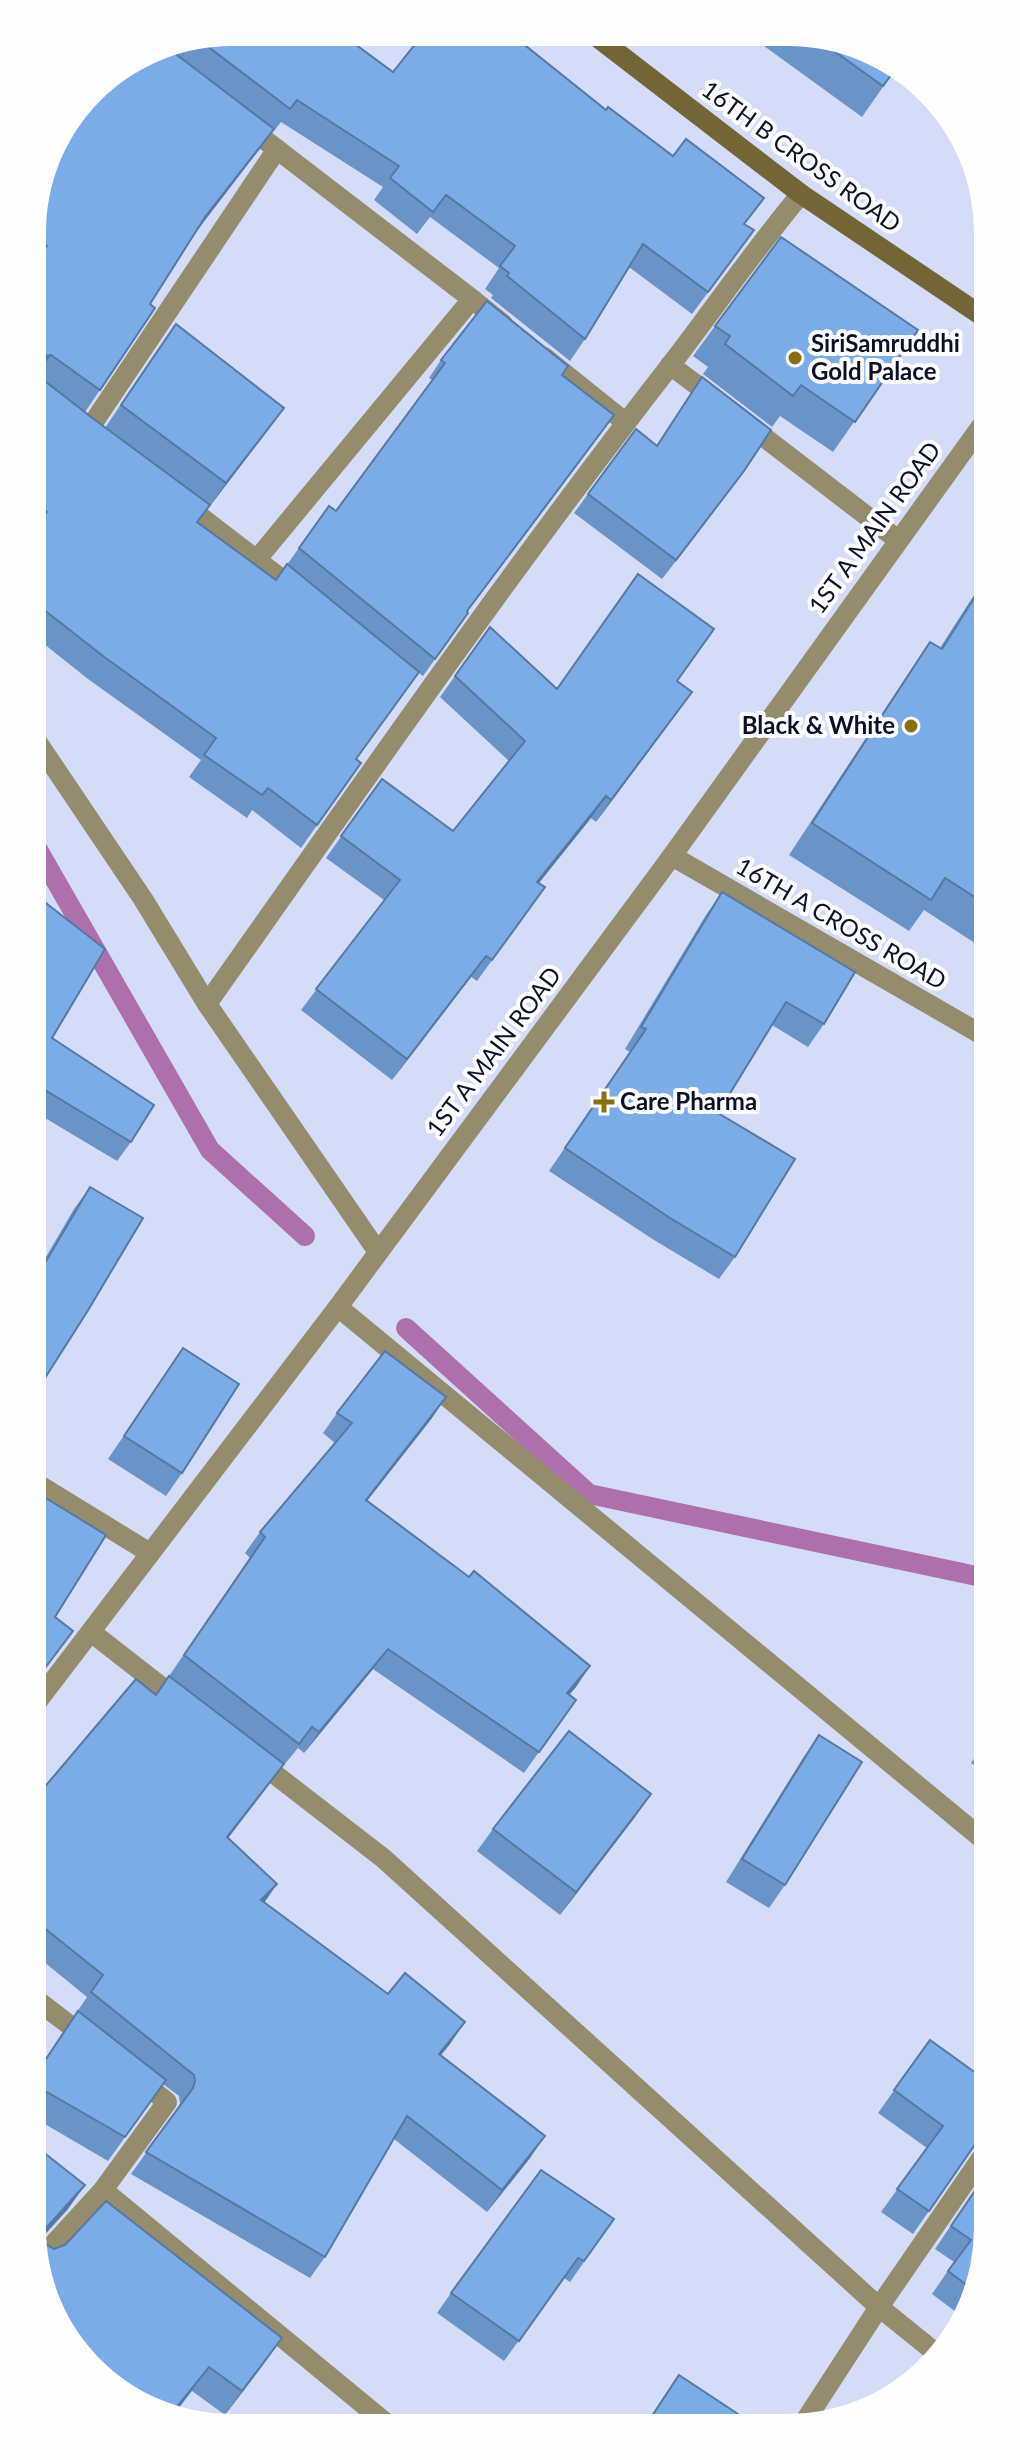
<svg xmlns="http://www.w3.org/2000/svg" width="1020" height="2460" viewBox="0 0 1020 2460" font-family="Lato,sans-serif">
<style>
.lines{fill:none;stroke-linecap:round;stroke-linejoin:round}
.stream{stroke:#ae70ac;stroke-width:20}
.minor{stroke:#958c6d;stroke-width:20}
.tertiary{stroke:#958c6d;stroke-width:20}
.secondary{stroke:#736536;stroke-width:20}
.wall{fill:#6a94c7}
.shaded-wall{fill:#5678a2}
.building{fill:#7bace7;stroke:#5678a2;stroke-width:2}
.poi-dot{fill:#887011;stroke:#fefefe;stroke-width:3}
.labels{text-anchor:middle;stroke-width:8;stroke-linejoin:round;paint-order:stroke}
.street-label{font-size:24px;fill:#0b0f28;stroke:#fefefe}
.poi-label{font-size:24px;font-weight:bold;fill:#0b0f28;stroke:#fefefe;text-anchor:start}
</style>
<rect width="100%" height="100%" fill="#d4dcf8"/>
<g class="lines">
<g class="stream">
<polyline points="34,843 210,1150 305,1236"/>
<polyline points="406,1328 589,1494 986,1578"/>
</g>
<g class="minor">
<polyline points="244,124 472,299"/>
<polyline points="544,357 625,422"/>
<polyline points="670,365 718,401"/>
<polyline points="743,421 898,540"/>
<polyline points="87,432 277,149"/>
<polyline points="180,501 297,591"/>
<polyline points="258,558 472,299 503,324"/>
<polyline points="34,737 143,899 207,1004 378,1252"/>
<polyline points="672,856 984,1036"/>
<path d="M207,1004C358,790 508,574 669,367C713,310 754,250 801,194"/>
<polyline points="338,1307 986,1842"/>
<polyline points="36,1483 150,1553"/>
<polyline points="37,1702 338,1307 672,856 982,425"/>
<polyline points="38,2001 89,2040"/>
<polyline points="103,2190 386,2423"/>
<polyline points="39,2260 103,2190 167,2102 136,2077"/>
<polyline points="805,2421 879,2307 987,2150"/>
</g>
<g class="tertiary">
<polyline points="91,1632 182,1703"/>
<polyline points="255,1759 383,1858 879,2307 941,2357"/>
</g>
<polyline class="secondary" points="593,34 801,194 982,316"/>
</g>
<g class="wall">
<polygon points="232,32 393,72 521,42 745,224 738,252 692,314 629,267 585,339 570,361 491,298 493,295 485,289 499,268 430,217 417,234 374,200 383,187 281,122 274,131 273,130 258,151 197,230 150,304 100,390 85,412 105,428 160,346 284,408 198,522 276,580 329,506 336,511 432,380 429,378 441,360 562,375 614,415 467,612 468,613 423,676 419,673 356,759 361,763 301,848 252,810 247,818 189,777 201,760 88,679 34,636 32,218 156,47"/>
<polygon points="749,35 827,36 894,71 862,117"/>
<polygon points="715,326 918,330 833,452 780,416 772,427 703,374 708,367 693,356"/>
<polygon points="702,377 744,471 662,579 574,513 588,494 657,445"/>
<polygon points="983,581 984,949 924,910 909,931 789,855 908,674 930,642 940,648"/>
<polygon points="490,627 557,689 677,681 677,713 596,822 591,818 539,882 545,887 477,981 471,977 392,1080 301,1010 384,900 326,858 382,779 453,831 509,761 440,697"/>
<polygon points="722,892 824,1024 808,1047 772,1025 718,1113 735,1257 719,1279 654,1240 549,1171 630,1052 625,1049 706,915"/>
<polygon points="42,900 52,1038 131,1142 117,1161 35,1112 35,911"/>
<polygon points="90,1187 36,1392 36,1274 74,1209"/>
<polygon points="183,1348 182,1473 166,1496 108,1459"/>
<polygon points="337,1413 432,1418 367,1501 576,1687 569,1695 576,1700 524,1773 373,1669 304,1753 298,1748 284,1765 283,1764 228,1838 264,1902 450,2044 441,2055 530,2158 487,2212 394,2139 325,2257 310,2278 131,2174 178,2108 180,2103 179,2096 163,2084 108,2161 38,2120 38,2070 87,1997 38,1957 37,1796 156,1695 250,1558 245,1553 260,1532 335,1443 323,1433"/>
<polygon points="819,1735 785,1885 769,1908 726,1882 803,1758"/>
<polygon points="986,1742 986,1773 971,1763"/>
<polygon points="651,1794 635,1817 560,1915 477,1851 493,1829"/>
<polygon points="930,2040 982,2138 977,2142 913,2234 881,2212 927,2148 878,2113"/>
<polygon points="38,2148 68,2209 44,2235 43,2239 47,2245 265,2362 225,2415 192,2391 174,2414 91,2370 39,2280"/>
<polygon points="987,2172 988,2241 973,2304 964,2318 932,2294 954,2262 935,2249"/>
<polygon points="614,2219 570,2282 564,2278 504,2361 437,2313 451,2293"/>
</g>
<g class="shaded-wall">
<polygon points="274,129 258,151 190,240 205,217"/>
<polygon points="51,355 35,377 33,368 39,360 44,356"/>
<polygon points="284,408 268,430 210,506 226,483"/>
<polygon points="614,415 602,432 455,628 467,611"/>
<polygon points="744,471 730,490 662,579 676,560"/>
<polygon points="692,692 677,713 596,822 611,800"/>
<polygon points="606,796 591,818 523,903 537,882"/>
<polygon points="486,956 471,977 392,1080 407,1059"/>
<polygon points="446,1397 432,1418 351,1521 366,1500"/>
<polygon points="388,1649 373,1669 304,1753 319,1732"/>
<polygon points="590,1666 576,1687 552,1714 567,1693"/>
<polygon points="284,1764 268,1786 212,1859 227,1837"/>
<polygon points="651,1794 635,1817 560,1915 576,1892"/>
<polygon points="277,1884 262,1906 261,1900"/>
<polygon points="465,2022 450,2044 424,2075 439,2054"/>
<polygon points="987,2127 987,2137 982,2138 977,2142"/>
<polygon points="545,2136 530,2158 487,2212 502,2190"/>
<polygon points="85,2185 68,2209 39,2241 46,2228"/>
<polygon points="282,2338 265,2362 225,2415 242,2391"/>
<polygon points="209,2367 174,2414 172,2413"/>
</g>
<g class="building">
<polygon points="232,32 340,33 393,72 424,33 518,34 524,38 521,42 606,110 608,107 673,156 686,139 764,198 744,224 754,230 708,292 643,244 585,339 507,276 509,273 500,266 515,246 446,195 433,212 390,178 399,166 297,100 290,109 198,39"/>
<polygon points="813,36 827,36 894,71 883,86"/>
<polygon points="164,45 274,129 205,217 150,304 155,308 100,390 51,355 44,356 39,360 36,366 36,372 41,378 95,420 210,505 197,522 276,580 287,564 419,672 356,759 361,763 317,825 268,788 262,795 204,755 216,738 103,656 34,602 33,529 47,512 33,502 33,264 47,246 32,233 32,218 53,143 100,82 156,47"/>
<polygon points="781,237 918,330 855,422 801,385 793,396 725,344 730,336 715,326"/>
<polygon points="487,301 568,366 562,375 614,415 467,611 468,613 435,659 299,548 329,506 336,511 445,363 441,360"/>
<polygon points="176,324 284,408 226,483 121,405"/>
<polygon points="702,377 771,430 744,471 676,560 588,494 636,429 657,446"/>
<polygon points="638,574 714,629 677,681 692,692 611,800 606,796 537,882 545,887 492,960 486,956 407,1059 316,989 400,880 341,836 382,779 453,831 525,741 455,676 490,627 557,689"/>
<polygon points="983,584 984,903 945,878 931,900 812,823 930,642 942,649"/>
<polygon points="722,892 855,972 824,1024 786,1002 718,1113 795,1159 735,1257 670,1218 565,1148 646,1029 641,1027"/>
<polygon points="42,900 105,949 52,1038 154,1105 131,1142 35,1084 35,913"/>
<polygon points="90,1187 143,1218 87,1312 36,1392 36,1278"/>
<polygon points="183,1348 239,1384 182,1473 124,1436"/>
<polygon points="385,1351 446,1397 366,1500 469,1577 474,1571 590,1666 567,1693 576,1700 539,1752 388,1649 319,1732 312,1727 299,1744 184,1655 265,1537 260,1532 352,1423 337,1413"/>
<polygon points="36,1492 106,1535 55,1617 73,1631 42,1672 39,1679 42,1688 37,1695"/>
<polygon points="169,1676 284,1764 227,1837 277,1884 261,1900 388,1994 405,1973 465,2022 439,2054 545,2136 502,2190 407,2116 325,2257 146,2152 193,2088 195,2081 194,2075 91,1992 103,1975 38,1923 37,1796 136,1679 156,1695"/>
<polygon points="569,1731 651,1794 576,1892 493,1829"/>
<polygon points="819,1735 862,1762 785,1885 742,1859"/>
<polygon points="78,2011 166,2080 125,2137 47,2092 38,2105 38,2071"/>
<polygon points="930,2040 987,2081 987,2127 929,2211 897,2189 943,2126 894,2090"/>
<polygon points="38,2148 85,2185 46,2228 43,2239 47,2245 54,2249 65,2245 106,2201 282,2338 242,2391 209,2367 172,2413 91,2370 39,2280"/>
<polygon points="541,2170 614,2219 584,2261 578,2258 519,2341 451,2293"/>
<polygon points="987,2173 988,2241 976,2292 948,2271 971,2240 951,2226"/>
<polygon points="679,2375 750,2422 648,2422"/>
</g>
<g class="poi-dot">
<circle cx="795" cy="358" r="8"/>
<circle cx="911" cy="726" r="8"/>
<path d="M600 1090h8v8h8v8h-8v8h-8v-8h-8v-8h8z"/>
</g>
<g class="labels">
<g class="street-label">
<text transform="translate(801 157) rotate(36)" y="8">16TH B CROSS ROAD</text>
<text transform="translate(875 528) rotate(-54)" y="8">1ST A MAIN ROAD</text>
<text transform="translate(841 924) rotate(30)" y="8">16TH A CROSS ROAD</text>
<text transform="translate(494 1052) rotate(-53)" y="8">1ST A MAIN ROAD</text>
</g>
<g class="poi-label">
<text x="811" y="352">SiriSamruddhi<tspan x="811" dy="28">Gold Palace</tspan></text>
<text x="895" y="734" text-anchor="end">Black &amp; White</text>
<text x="620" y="1110">Care Pharma</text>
</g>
</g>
<path d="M0 0H1020V2460H0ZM232 46H788A186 186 0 0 1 974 232V2228A186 186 0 0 1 788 2414H232A186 186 0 0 1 46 2228V232A186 186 0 0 1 232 46Z" fill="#fefefe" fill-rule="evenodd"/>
</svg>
